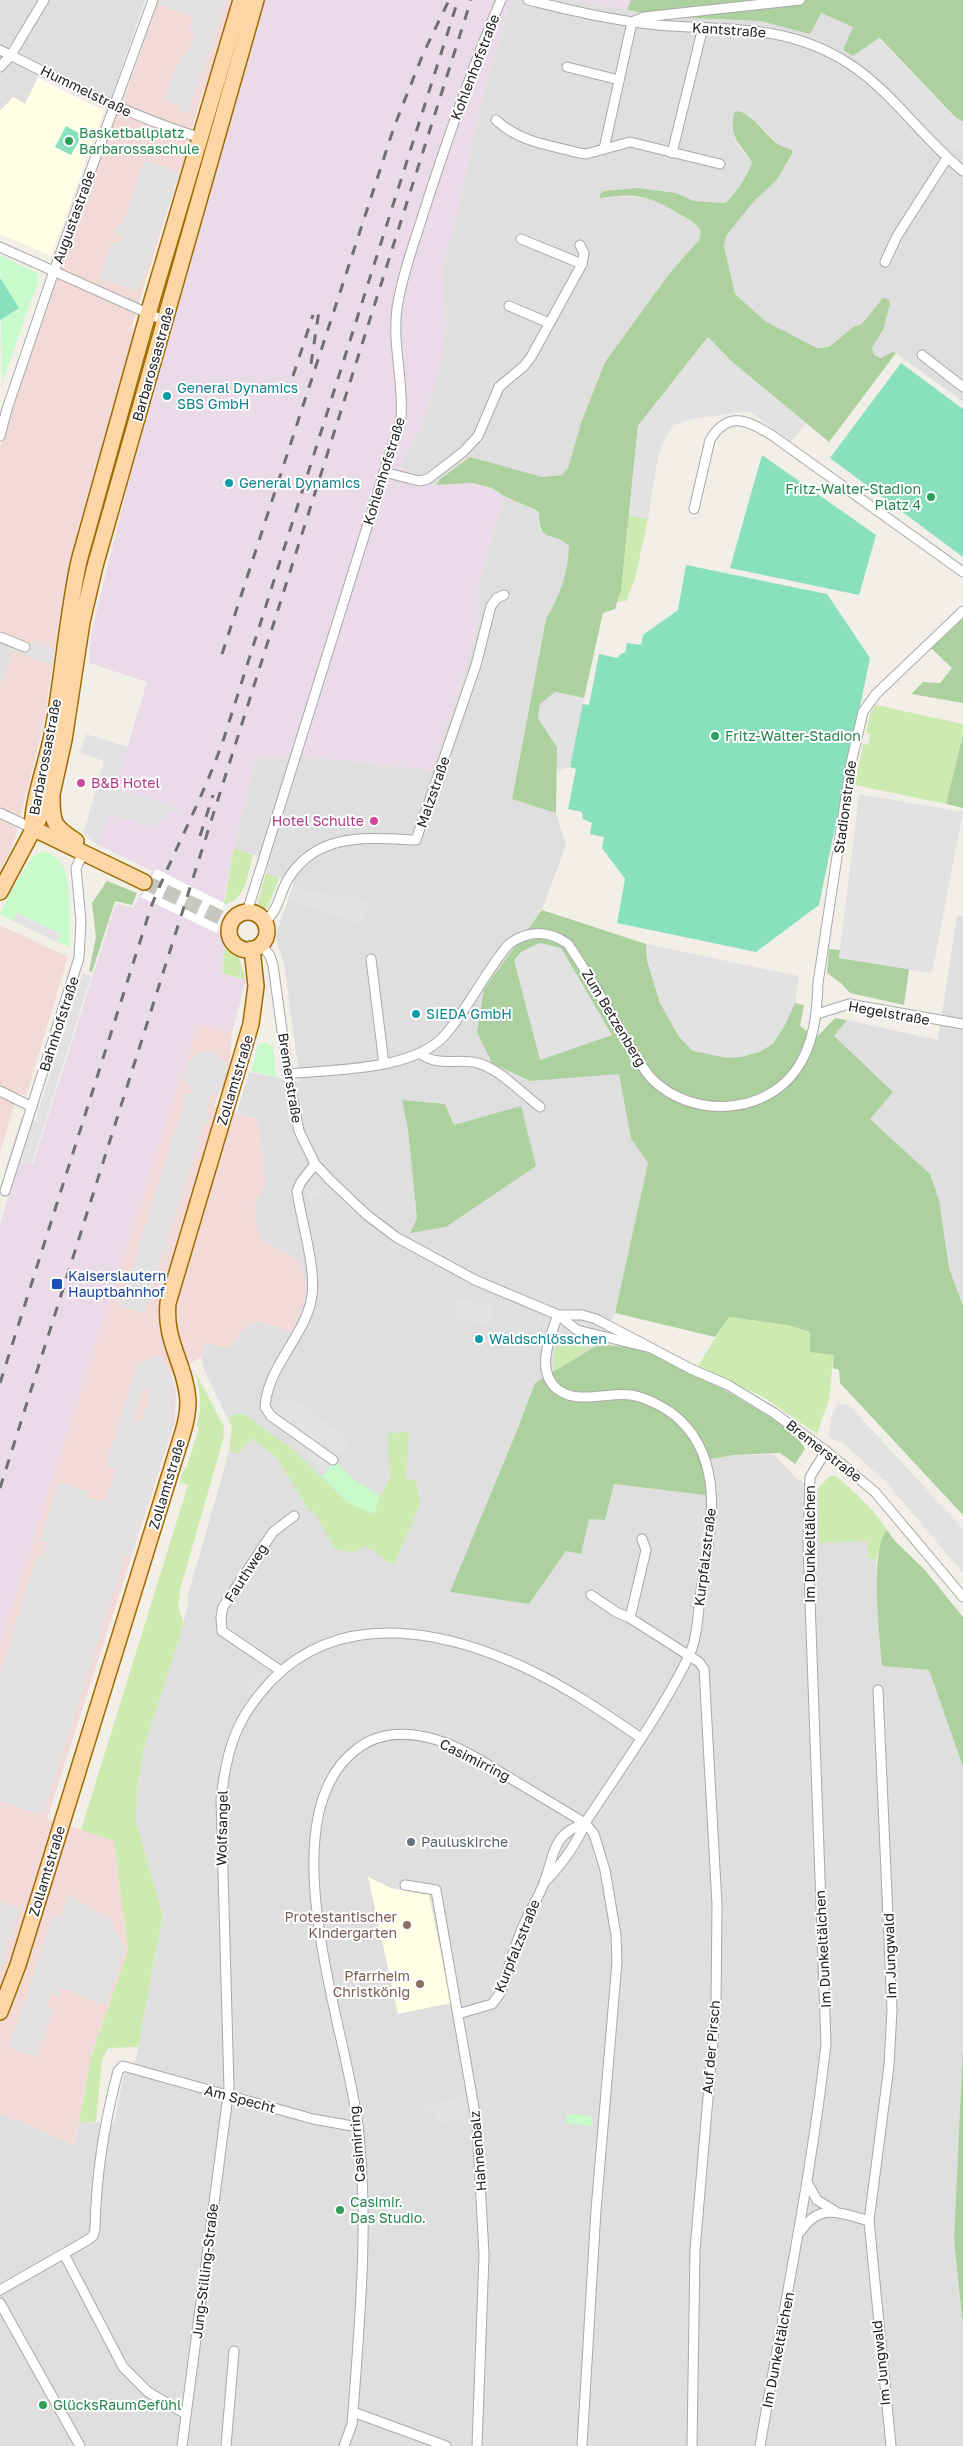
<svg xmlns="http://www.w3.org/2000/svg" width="963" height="2446" viewBox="0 0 963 2446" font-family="'Golos Text',sans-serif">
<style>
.residential{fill:#e0dfdf;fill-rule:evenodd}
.commercial{fill:#f2dad9}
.industrial{fill:#ebdbe8}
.education{fill:#ffffe5}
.grass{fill:#cdebb0}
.forest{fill:#add19e}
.park{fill:#c8facc}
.pitch{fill:#88e0be}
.parking{fill:#e2e2e2;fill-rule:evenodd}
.pier{fill:#fff}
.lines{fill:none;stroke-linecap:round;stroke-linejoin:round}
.primary-tunnel{stroke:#c8c6c1;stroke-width:15;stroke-dasharray:15 8;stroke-linecap:butt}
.street-casing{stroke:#a9a9a9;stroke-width:11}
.primary-casing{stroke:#a06b00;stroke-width:18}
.street{stroke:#fff;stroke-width:9}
.primary{stroke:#fcd6a4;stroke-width:15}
.rail{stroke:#707070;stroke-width:3;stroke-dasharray:10 10;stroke-linecap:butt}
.leisure-dot{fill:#2e9e5b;stroke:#fff;stroke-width:2}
.culture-dot{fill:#0f9aa8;stroke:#fff;stroke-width:2}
.hotel-dot{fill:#d1479c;stroke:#fff;stroke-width:2}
.transit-dot{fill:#1a4fb4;stroke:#fff;stroke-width:2}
.worship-dot{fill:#6b7280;stroke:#fff;stroke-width:2}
.education-dot{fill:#8d6e63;stroke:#fff;stroke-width:2}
.labels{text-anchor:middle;stroke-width:4;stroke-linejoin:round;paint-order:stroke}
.street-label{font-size:14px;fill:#222;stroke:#fff}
.leisure-label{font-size:14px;fill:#27864d;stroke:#fff;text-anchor:start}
.culture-label{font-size:14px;fill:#0d838f;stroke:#fff;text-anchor:start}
.hotel-label{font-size:14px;fill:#b23c85;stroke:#fff;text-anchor:start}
.transit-label{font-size:14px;fill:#164399;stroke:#fff;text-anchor:start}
.worship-label{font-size:14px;fill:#5b616d;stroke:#fff;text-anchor:start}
.education-label{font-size:14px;fill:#785e54;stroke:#fff;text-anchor:end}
</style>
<rect width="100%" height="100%" fill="#f2efe9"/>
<g class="residential">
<polygon points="0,0 145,0 110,102 42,68 25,104 13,97 0,111"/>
<polygon points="511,0 574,0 667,17 761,21 785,26 820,13 854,27 843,50 866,65 869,63 940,138 963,151 963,402 896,353 892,352 881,358 874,355 872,348 883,330 862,324 853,327 829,347 817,348 765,321 735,294 724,246 726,236 755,200 776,181 791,149 781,147 748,114 734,113 734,135 738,146 752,162 750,169 732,199 725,203 694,201 676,193 639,188 601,198 616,196 651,198 696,223 701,231 699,240 669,274 605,362 581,423 568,468 562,475 542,477 522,473 470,457 440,479 436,485 399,467 421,428 443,287 442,269 446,250 457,214 485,85"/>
<path d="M504,496L536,510L539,512V528L542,532L565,542L569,546V563L561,593L546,619L512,798L556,813L566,845L542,910L484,989L530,1081L619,1073L631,1139L648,1163L615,1313L599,1344L535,1383L516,1433L529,1604L566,1551L581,1554L588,1518L605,1520L614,1484L713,1496L710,1459L734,1455H774L798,1480L818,1488L820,1543L867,1541L868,1558L876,1560L882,1666L929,1670L963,1767V2045L954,2239L963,2327V2446H0V2113L74,2145L79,2122L114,2123L124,2075L135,2063L163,1915L136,1821L137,1791L143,1752L188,1607V1595L229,1452L233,1429L205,1372L201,1357L206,1343L229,1348L245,1328L255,1321L292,1331L305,1301L300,1262L259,1238L253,1205L266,1184L257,1119L237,1112L249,1072L300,1082L284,963L276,940V934L294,883L266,873L269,860L234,848L256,757H310L432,770L467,665L479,615L478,586ZM402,1101L454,1125L446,1227L410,1232L417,1218L408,1130Z"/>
<polygon points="0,635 17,642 0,686"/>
<polygon points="957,916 963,916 963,1306 949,1268 930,1174 870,1119 834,1036 847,1020 938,1040"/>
</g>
<g class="commercial">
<polygon points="159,0 232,0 210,80 203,91 194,121 189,150 173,192 132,325 135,334 63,595 44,723 14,842 0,872 0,686 17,642 0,635 0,448 9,411 109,124 123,101"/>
<polygon points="0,925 68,957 26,1096 18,1093 0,1152"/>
<polygon points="198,1023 232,1032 229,1065 214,1106 257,1119 266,1184 253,1205 259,1238 300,1262 305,1280 305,1301 292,1331 255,1321 245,1328 229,1348 206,1343 201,1357 171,1375 176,1391 175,1421 47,1819 114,1840 128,1950 91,2057 74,2145 0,2113 0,1647"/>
</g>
<g class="industrial">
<polygon points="263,0 511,0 485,85 457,214 442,269 446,329 441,364 421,428 399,467 436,485 473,483 492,488 504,496 478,586 479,615 467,665 432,770 310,757 256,757 234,848 218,931 222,935 225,946 222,973 246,980 232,1032 198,1024 0,1647 0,1224 20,1160 33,1164 116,903 133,908 152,871 98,845 147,682 89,663 91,634 130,476"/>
<polygon points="574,0 631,0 627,10"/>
</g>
<g class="education">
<polygon points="38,78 104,111 51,256 0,234 0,111 13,97 25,104"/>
<polygon points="368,1877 391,1888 429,1895 451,2003 398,2014"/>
</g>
<g class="grass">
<polygon points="629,515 648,519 635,579 626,601 618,602 621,591"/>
<polygon points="876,705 963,724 963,733 946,804 855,785 863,744 868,745 870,734 866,733 870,714"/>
<path d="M234,848L253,855C248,873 246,901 224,904Z"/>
<polygon points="266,873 279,878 268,907 264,909 259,906 258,901"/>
<polygon points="225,946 239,958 246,980 222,973"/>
<polygon points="728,1317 788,1325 811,1332 834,1354 829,1400 817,1434 763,1397 698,1366"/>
<path d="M567,1339H572L590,1348L554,1372C553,1359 553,1344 567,1339Z"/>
<path d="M196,1373L224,1427L223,1440L180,1590L178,1607L184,1623L143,1752L137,1791L136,1821L163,1915L138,2047L108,2048L102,2060L96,2122H79L91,2057L128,1950L114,1841L81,1830L188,1485L180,1483L181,1475L187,1466L199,1428L196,1425C204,1407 199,1392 196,1373Z"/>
<polygon points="235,1414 244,1414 294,1450 347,1502 374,1514 380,1496 390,1479 388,1433 409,1432 406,1479 416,1480 420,1504 394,1565 365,1546 354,1552 335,1550 313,1510 310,1512 277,1458 252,1438 238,1454 229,1450 232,1428 229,1418"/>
<path d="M830,1476H836C855,1493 874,1509 887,1530L883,1535L876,1560L868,1558L867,1541L819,1543L818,1488Z"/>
</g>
<g class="forest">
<polygon points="631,0 963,0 963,122 955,117 880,38 853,56 843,50 853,27 821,13 810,34 761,21 667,17 627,10"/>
<path d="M738,111C760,117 768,146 791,149L793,152L776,181L755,200L726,236L724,246L735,294L765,321L817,348L829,347L853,327L862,324L883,298L888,299L890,304L883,330L872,348L874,355L881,358L892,352L896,353L829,442L732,362L708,337L638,426L621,591L615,609L603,613L584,698L555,692L538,718L557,747L556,813L512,799L546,619C560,595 568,574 569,546C552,529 539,546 539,512L536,510L504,496L492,488L473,483L436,485L440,479L470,457L542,477L562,475L568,468L581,423L605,362L669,274L699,240L701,231C695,221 687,218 676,212C646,195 635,193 600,198V194L604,191L639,188L676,193L694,201L725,203C734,197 749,173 752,162C740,143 729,139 734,113Z"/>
<polygon points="963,617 963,703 911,694 923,682 940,683 952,668 931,648"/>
<polygon points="963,734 963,808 946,804"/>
<polygon points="107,881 137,893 132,905 115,901 92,972 89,971 96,937 92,903"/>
<path d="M542,910L646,944L647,960L660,1003L759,1052C780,1039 785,1024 795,1003L804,1005L800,1026L816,1038L835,1018L847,1020L834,1036L893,1092L870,1119L930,1174L939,1200L949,1268L963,1306V1515L840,1383L839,1370L833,1368L834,1355L810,1352V1332L788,1325L729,1317L715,1337L615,1313L648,1163L631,1139L619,1074L530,1081L492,1063L477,1032L484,989Z"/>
<polygon points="829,949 840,950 839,958 909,969 904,1005 850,993 842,984 827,973"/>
<polygon points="402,1100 445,1104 454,1125 521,1106 536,1166 446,1227 410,1233 417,1218 408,1130"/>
<path d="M599,1344C613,1346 631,1346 644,1351C677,1364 791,1420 805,1449L795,1464L780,1453L734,1455L710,1459L713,1496L614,1484L605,1520L589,1519L581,1554L566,1551L529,1604L450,1592L516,1433L535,1383Z"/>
<path d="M887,1530L895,1541L924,1569L963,1617V1767L929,1670L882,1666C880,1639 869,1548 887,1530Z"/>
<polygon points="963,2045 963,2327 954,2239"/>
</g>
<g class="park">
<polygon points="0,255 38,273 38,281 2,383"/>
<path d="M43,851C52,853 60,859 64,868C71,884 70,929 70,948L57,942L61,934L18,913L13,921L0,914L12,889L33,856Z"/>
<polygon points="261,1043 267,1043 273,1047 276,1077 251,1071 258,1046"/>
<polygon points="337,1463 352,1478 380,1496 374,1514 347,1502 322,1476 333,1464"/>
<polygon points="567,2114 593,2116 592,2126 566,2123"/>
</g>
<g class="pitch">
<polygon points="66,126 82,135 71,155 55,147"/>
<polygon points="0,278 19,308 0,320"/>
<polygon points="901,363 963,409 963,557 830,458"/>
<polygon points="762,455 876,535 859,595 730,568"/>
<polygon points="686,565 827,594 870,658 819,905 756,952 617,923 625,879 602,848 604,837 590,834 592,823 583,819 582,812 568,809 576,769 570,767 582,704 589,705 599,654 617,658 622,653 625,653 627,643 641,645 643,635 678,610"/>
</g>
<g class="parking">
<polygon points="161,0 227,0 188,114 180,111 181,106 164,100 181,54 187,56 195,34 189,31 194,17 159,5"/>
<polygon points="879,38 955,117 963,122 963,151 940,138 869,63 866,66 853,56"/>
<polygon points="144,160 181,172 138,291 100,278 112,242 121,244 124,235 115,233 118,225 122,226"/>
<polygon points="708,337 732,362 806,423 791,442 749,411 692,419 674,425 664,440 658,457 648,519 629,515 638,426"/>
<polygon points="33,641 55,651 52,665 19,652"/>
<polygon points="555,692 584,698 570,767 557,772 557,747 538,718 540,704"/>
<polygon points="86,734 128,747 115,788 180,809 164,817 155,828 107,814 98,845 87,837 83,834 104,761 80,753"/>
<polygon points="859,794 963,812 932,973 839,958"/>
<polygon points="294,886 317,893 357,896 370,905 362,925 289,900"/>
<polygon points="17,913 61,934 57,942 13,921"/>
<polygon points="540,943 561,948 612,1035 540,1060 514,960 521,952"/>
<polygon points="646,944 799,976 795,1003 785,1025 773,1044 759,1052 741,1057 727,1058 693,1051 679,1037 660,1003 647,960"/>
<polygon points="83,973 91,976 32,1163 14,1158 8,1174 4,1173 21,1118 35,1121"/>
<polygon points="204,1051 213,1052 226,1063 229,1071 227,1080 223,1088 205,1099 211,1101 206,1115 210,1116 207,1124 204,1124 166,1245 169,1246 167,1255 163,1254 149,1298 151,1299 150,1303 147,1303 144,1313 120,1306 187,1093 193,1095 184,1076 185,1067 196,1054"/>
<polygon points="314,1184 324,1191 322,1198 314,1196 312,1203 307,1201 306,1195"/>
<polygon points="457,1298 494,1306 489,1326 453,1318"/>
<path d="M160,1356L171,1375L175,1392L174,1421L131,1556L125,1555L120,1572L43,1815L0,1801V1672L37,1555L43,1557L46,1549L47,1543L40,1540L59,1482L88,1491L86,1497L105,1502L115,1469L106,1465L138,1362ZM152,1387L143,1418L133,1422L142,1393Z"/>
<polygon points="287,1394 350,1440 336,1458 274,1413"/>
<polygon points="838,1404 849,1405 963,1529 963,1573 887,1483 842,1442 837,1442 829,1437 831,1417"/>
<polygon points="299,1442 331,1464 326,1471 295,1448"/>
<polygon points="261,1670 267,1674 249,1695 244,1691"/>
<polygon points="68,1895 77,1898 76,1901 90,1906 89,1909 109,1916 125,1949 106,2005 62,1988 59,1995 52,1993 46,2006 54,2009 36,2057 8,2046 23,2008 53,1915 61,1917"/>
<polygon points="3,1902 20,1908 0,1971 0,1910"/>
<polygon points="464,2097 468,2118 437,2124 434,2110 425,2112 424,2105"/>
</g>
<polygon class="pier" points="156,869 224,903 217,933 141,897"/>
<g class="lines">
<polyline class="primary-tunnel" points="144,882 224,919"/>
<g class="street-casing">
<g id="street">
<path d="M528,0C570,10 614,21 658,25C727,31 785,23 848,63C892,91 922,138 963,171"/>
<path d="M0,50C66,83 130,116 201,138"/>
<polyline points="0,67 11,55 44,0"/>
<polyline points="567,67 619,80"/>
<path d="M496,120C519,142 549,145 579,153L586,154L630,142L720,164"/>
<polyline points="604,149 632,22 644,17 800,0"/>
<polyline points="672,153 703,27"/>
<polyline points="521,239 582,264"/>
<polyline points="0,247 165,321"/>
<polyline points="885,262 897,236 947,158"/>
<polyline points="509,306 549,323"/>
<polyline points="922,355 963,387"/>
<polyline points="0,436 7,409 54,271 153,0"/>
<polyline points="384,472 419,481 428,479 463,452 478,436 499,387 524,366 531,357 582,264 584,253 580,245"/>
<path d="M694,509L710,440C728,410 748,420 773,436L963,572"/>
<polyline points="0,637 25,647"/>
<polyline points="0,813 32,828"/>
<path d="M247,912L401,418C404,381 392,345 397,308C403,271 417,235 428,199C450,132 473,64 501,0"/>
<path d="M264,922C279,911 279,894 288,879C318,831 368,838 416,840L476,665L491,606L497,598L504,595"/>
<polyline points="261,944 270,956 273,965 288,1074 299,1131 315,1164 331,1181 367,1215 396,1237 475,1280 558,1315 577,1330 651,1348"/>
<polyline points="371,959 384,1064"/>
<polyline points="817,1014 849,1004 963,1024"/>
<path d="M421,1054C438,1067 457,1058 477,1063C497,1067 523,1094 540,1107"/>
<path d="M288,1074C333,1069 414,1071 445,1035C469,1007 485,972 509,944C528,930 549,930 568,944C587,972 604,1002 621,1031C631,1047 639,1065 652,1079C691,1118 763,1116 796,1070C814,1045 817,1013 818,983L851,763L863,712L876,694L963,611"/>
<polyline points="0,1091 32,1107"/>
<path d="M315,1164L301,1182L297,1191C301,1221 318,1273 311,1301C303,1338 267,1368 265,1407L271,1416L333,1460"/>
<polyline points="5,1191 79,958 81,921 76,868 83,853"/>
<polyline points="558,1315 582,1315 596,1319 691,1369 728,1385 774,1413 826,1451 875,1492 963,1597"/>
<polyline points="642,1539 646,1550 630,1618 699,1662 704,1669 717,1905 716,2004 695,2250 692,2446"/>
<polyline points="591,1595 616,1612 630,1618"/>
<polyline points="281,1671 222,1631 221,1617 223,1607 273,1532 294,1516"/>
<path d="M544,1883C561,1865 576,1846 585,1823C621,1768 660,1715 689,1656C697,1639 698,1616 700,1597C709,1539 728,1467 681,1421C669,1409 648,1398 631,1395C608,1392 577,1405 557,1389C535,1370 550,1337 558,1315"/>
<polyline points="405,1885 436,1890 477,2125 484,2255 477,2446"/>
<path d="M458,2014L492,2004L499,1995C508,1973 513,1950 522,1929C528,1913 538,1899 544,1883C555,1854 551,1835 585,1823"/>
<polyline points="808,2184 817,2200 835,2211"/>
<polyline points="869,2221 889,2066 892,2009 878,1690"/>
<path d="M801,2231C820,2202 841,2213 869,2221L891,2446"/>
<polyline points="64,2254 123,2367 148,2392 186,2414"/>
<path d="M0,2290L86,2241L93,2236L95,2229C96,2175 104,2124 118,2071L123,2066L313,2119L358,2127"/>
<polyline points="0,2303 80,2446"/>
<path d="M182,2446L229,2088L221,1799C224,1774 228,1749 239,1726C247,1709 259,1694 272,1680C343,1607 449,1631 532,1671C571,1690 606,1714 641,1738"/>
<polyline points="226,2446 234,2351"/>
<polyline points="344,2446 352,2424 353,2412"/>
<path d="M446,2446L353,2412C360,2317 369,2220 358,2126C347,2030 265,1817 357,1749C380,1731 410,1732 437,1740C460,1747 480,1760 500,1772C528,1789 557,1806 585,1823L594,1834L605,1870L616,1935L617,1962L596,2210L582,2446"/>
<path d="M760,2446C783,2312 811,2179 826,2044L808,1545L810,1477L826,1451"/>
</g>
</g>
<g class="primary-casing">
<g id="primary">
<path d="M52,798C52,823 54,827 76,841"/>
<path d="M32,827C34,793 47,763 53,730C63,674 67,617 79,561L148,314L241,0"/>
<polyline points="32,828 144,882"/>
<polyline points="0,892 52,794 64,740 82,622 95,566 256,0"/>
<circle cx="248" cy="931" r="19"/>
<path d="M0,2012L18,1965L183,1432C186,1422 188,1412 188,1401C186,1365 164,1342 168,1303L251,1024L256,986L252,949"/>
</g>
</g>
<use href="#street" class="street"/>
<use href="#primary" class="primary"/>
<g class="rail">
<polyline points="311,364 319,311"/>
<polyline points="293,376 313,315"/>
<polyline points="222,654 394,127 423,54 449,0"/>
<polyline points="200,836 213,795"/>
<path d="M0,1383L151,907C174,850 204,796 224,738L458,0"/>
<polyline points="0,1488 471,0"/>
</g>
</g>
<g class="leisure-dot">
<circle cx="69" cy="141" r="5"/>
<circle cx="931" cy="497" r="5"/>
<circle cx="715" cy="736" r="5"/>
<circle cx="340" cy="2210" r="5"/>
<circle cx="43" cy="2405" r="5"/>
</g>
<g class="culture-dot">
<circle cx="167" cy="396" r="5"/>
<circle cx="229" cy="483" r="5"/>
<circle cx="416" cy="1014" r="5"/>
<circle cx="479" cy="1339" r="5"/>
</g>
<g class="hotel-dot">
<circle cx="81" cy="783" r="5"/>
<circle cx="374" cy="821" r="5"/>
</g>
<rect class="transit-dot" x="51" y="1278" width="12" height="12" rx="2.5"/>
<circle class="worship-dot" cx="411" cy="1842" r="5"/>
<g class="education-dot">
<circle cx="407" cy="1925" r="5"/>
<circle cx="420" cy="1984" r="5"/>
</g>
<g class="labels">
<g class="street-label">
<text transform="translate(729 30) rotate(4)" y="5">Kantstraße</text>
<text transform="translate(475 67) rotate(-69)" y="5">Kohlenhofstraße</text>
<text transform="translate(86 91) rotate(26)" y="5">Hummelstraße</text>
<text transform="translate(74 217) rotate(-70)" y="5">Augustastraße</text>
<text transform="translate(153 364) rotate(-74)" y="5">Barbarossastraße</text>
<text transform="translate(384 471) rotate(-73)" y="5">Kohlenhofstraße</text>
<text transform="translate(45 757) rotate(-79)" y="5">Barbarossastraße</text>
<text transform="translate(433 792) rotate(-71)" y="5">Malzstraße</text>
<text transform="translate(845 807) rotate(-82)" y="5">Stadionstraße</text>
<text transform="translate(889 1013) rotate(10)" y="5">Hegelstraße</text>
<text transform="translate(614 1018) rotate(59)" y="5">Zum Betzenberg</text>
<text transform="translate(59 1024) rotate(-72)" y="5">Bahnhofstraße</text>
<text transform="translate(290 1078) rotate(81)" y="5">Bremerstraße</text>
<text transform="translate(235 1080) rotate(-73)" y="5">Zollamtstraße</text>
<text transform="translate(824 1451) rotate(38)" y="5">Bremerstraße</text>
<text transform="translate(167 1484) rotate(-73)" y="5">Zollamtstraße</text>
<text transform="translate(810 1544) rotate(-90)" y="5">Im Dunkeltälchen</text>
<text transform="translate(705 1557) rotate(-83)" y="5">Kurpfalzstraße</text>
<text transform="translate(246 1573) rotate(-57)" y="5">Fauthweg</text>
<text transform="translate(475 1760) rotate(27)" y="5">Casimirring</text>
<text transform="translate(222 1828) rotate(-89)" y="5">Wolfsangel</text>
<text transform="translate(47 1871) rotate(-73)" y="5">Zollamtstraße</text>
<text transform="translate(517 1946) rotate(-68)" y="5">Kurpfalzstraße</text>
<text transform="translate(823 1949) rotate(-93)" y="5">Im Dunkeltälchen</text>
<text transform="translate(890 1956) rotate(-92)" y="5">Im Jungwald</text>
<text transform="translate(711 2047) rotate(-85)" y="5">Auf der Pirsch</text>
<text transform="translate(240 2099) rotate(15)" y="5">Am Specht</text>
<text transform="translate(357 2144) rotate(-95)" y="5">Casimirring</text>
<text transform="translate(478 2151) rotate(-95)" y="5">Hahnenbalz</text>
<text transform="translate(205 2271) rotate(-83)" y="5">Jung-Stilling-Straße</text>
<text transform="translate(778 2350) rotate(-79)" y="5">Im Dunkeltälchen</text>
<text transform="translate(881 2363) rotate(-96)" y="5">Im Jungwald</text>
</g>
<g class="leisure-label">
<text x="79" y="138">Basketballplatz<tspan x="79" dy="16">Barbarossaschule</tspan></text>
<text x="921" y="494" text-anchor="end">Fritz-Walter-Stadion<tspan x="921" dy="16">Platz 4</tspan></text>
<text x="725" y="741">Fritz-Walter-Stadion</text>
<text x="350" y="2207">Casimir.<tspan x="350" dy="16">Das Studio.</tspan></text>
<text x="53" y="2410">GlücksRaumGefühl</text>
</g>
<g class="culture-label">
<text x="177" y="393">General Dynamics<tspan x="177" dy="16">SBS GmbH</tspan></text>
<text x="239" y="488">General Dynamics</text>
<text x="426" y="1019">SIEDA GmbH</text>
<text x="489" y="1344">Waldschlösschen</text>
</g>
<g class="hotel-label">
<text x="91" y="788">B&amp;B Hotel</text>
<text x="364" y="826" text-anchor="end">Hotel Schulte</text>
</g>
<g class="transit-label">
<text x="68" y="1281">Kaiserslautern<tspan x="68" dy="16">Hauptbahnhof</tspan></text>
</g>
<g class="worship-label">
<text x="421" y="1847">Pauluskirche</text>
</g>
<g class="education-label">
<text x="397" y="1922">Protestantischer<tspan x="397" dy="16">Kindergarten</tspan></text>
<text x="410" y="1981">Pfarrheim<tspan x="410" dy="16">Christkönig</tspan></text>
</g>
</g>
</svg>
